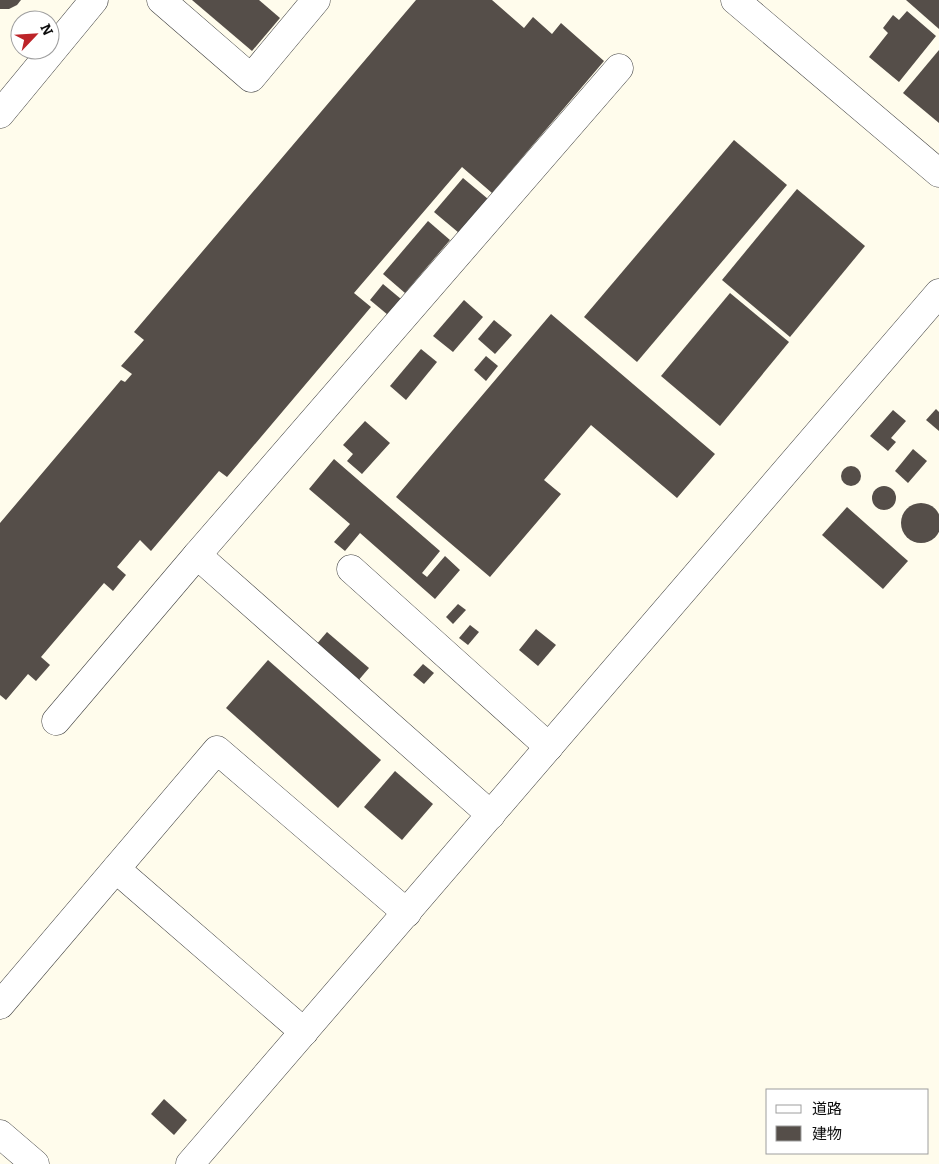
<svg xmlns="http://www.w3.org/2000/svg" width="939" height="1164" viewBox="0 0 939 1164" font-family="Bitter,'Noto Sans JP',serif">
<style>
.building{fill:#554e49}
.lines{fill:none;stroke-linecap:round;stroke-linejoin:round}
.minor-casing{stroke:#404040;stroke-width:29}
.minor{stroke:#fff;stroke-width:28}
</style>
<rect width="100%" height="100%" fill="#fffcec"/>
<g class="building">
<polygon points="0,0 21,0 17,5 9,9 0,9"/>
<polygon points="192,0 259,0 280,18 252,51"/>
<polygon points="416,0 492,0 524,28 533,17 552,34 561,23 604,61 492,193 462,167 354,293 371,307 227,477 219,471 151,551 140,540 117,567 126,575 113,591 104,583 41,657 50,665 36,681 28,674 6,700 0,695 0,523 121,380 125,382 132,374 121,366 144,340 134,332"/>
<polygon points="906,0 939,0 939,29"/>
<polygon points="907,11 936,36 899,82 869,57 888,33 883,28 893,15 899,20"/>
<polygon points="939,50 939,123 903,93"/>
<polygon points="734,140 787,185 637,362 584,317"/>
<polygon points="463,178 488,199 459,233 434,212"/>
<polygon points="797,189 865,246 790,337 722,280"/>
<polygon points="428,221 450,240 405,293 383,274"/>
<polygon points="383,284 401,299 388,315 370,300"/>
<polygon points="730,293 789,342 720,426 661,376"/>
<polygon points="464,300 483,317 453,352 433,336"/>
<polygon points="551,314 715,454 677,498 591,425 544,480 561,494 490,577 396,497"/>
<polygon points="494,320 512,335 495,354 478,339"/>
<polygon points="421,349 437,362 406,400 390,386"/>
<polygon points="486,356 498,366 486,381 474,370"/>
<polygon points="936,409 939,412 939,431 926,420"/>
<polygon points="893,410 906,421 891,438 896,442 888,451 870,436"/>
<polygon points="365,421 390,443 362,474 347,461 353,454 343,445"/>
<polygon points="913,449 927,461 908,483 895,471"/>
<polygon points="334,459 440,551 422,573 427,577 445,556 460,570 435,599 360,533 345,551 334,542 350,524 309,489"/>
<circle cx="851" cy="476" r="10"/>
<circle cx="884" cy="498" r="12"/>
<circle cx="921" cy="523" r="20"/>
<polygon points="847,507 908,561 883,589 822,535"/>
<polygon points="458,604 466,610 453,624 446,617"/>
<polygon points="470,625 479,632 468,645 459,638"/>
<polygon points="536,629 556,645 538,666 519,650"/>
<polygon points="327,632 369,668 357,682 315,646"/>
<polygon points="268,660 381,760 338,808 226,708"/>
<polygon points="423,664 434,673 424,684 413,675"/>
<polygon points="395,771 433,804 402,840 364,807"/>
<polygon points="164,1099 187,1120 174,1135 151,1114"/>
</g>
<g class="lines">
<g class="minor-casing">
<g id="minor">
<polyline points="161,0 251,78 316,0"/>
<polyline points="735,0 939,173"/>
<polyline points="0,114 94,0"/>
<polyline points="197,555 619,68"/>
<polyline points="351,569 549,747"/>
<polyline points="56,721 197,555 491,815"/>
<polyline points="116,869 304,1032"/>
<polyline points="0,1005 217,750 407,913"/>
<polyline points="0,1134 35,1164"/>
<polyline points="190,1164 939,293"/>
</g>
</g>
<use href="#minor" class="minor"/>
</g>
<rect x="766" y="1089" width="162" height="65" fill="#ffffff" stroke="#9e9e9e"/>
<rect x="776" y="1105" width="25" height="8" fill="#ffffff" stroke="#9e9e9e"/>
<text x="812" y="1114" font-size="15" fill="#0d0d0d">道路</text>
<rect x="776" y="1126" width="25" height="15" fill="#554e49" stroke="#9e9e9e"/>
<text x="812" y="1139" font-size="15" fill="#0d0d0d">建物</text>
<g transform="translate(35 35) rotate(65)"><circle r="24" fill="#ffffff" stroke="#9e9e9e"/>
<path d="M0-4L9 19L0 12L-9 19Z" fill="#bd2429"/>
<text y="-8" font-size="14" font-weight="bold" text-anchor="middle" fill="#0d0d0d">N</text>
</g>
</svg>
